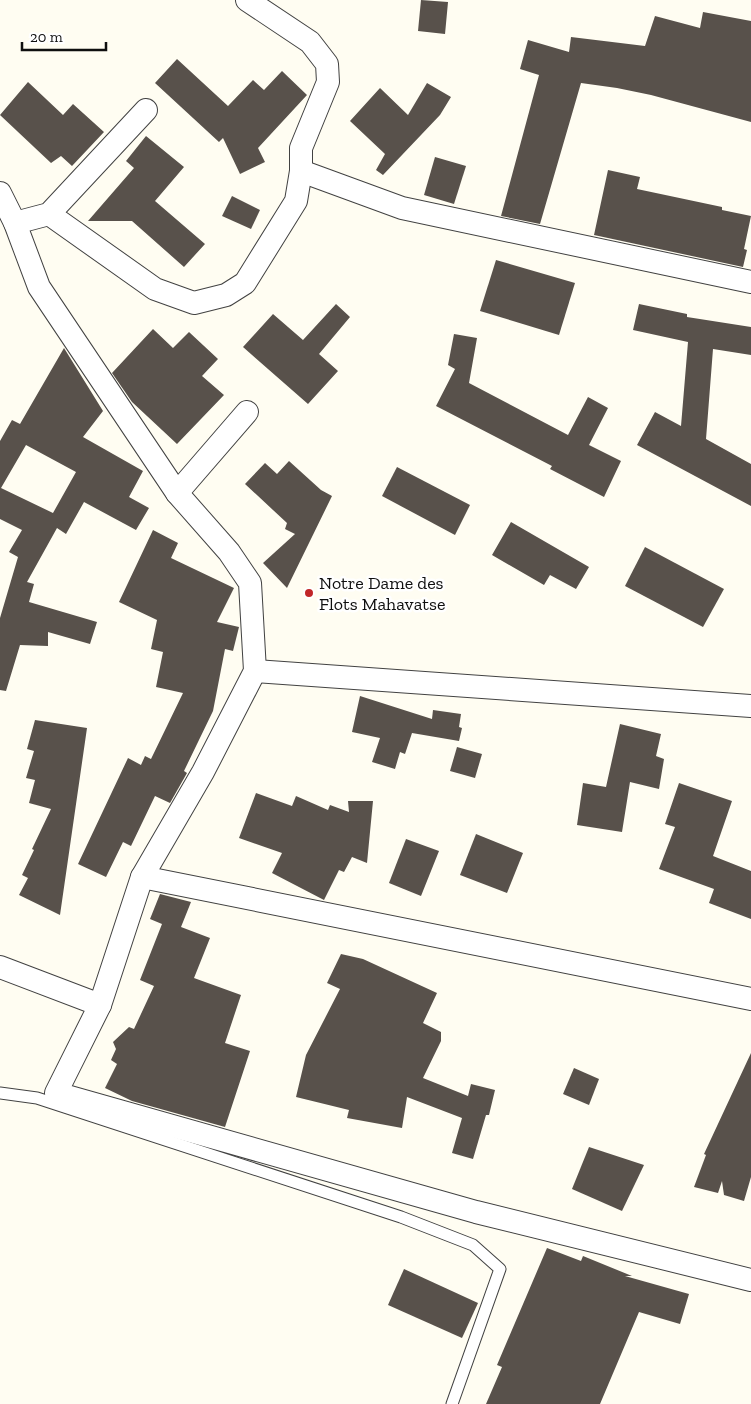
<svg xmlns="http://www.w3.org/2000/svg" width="751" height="1404" viewBox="0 0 751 1404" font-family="'Zilla Slab',serif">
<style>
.building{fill:#58514b;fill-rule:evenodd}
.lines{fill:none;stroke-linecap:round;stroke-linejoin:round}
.service-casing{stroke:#424242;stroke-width:13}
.minor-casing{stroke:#424242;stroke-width:24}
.service{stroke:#fff;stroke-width:11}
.minor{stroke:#fff;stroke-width:22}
.poi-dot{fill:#c12628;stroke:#fff;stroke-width:2}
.labels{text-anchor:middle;stroke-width:5;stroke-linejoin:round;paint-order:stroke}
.poi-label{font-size:18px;fill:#0f0f0f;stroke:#fff;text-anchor:start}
</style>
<rect width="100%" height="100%" fill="#fffdf2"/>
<g class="building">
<polygon points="421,0 448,2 445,34 418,31"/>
<polygon points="703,12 751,21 751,122 651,95 617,88 581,83 540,224 501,216 539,75 520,69 528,40 569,52 571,37 645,46 655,16 700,28"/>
<polygon points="177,59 228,106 253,80 264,90 282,71 307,95 258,148 265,162 240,174 223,138 219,142 155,83"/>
<polygon points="28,82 63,115 73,104 104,132 72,166 61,156 51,163 0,115"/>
<polygon points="427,83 451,97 440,115 383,175 376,170 385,154 350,121 380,88 408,115"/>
<polygon points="146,136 184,167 155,201 205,244 184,267 132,221 88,221 134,168 126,161"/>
<polygon points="435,157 466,166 454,204 424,195"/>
<polygon points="608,170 640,177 637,189 722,207 722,210 751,216 744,249 747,250 743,267 594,235"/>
<polygon points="232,196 260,210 251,229 222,216"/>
<polygon points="496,260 575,283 559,335 480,311"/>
<polygon points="336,304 350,317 319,354 338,371 308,404 243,347 273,314 303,340"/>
<polygon points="639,304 687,314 687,317 751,327 751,355 713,349 706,439 751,464 751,506 637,445 655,412 681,426 688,342 633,330"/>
<polygon points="153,329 173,348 189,332 218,359 202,376 224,395 177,444 132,402 112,373"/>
<polygon points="454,334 477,338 469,383 568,435 588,397 608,408 589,445 621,461 604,497 550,469 552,466 436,406 455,369 448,365"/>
<path d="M64,348L103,411L83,437L143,471L129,497L149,508L136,530L84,502L66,534L57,528L27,582L34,584L29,602L97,622L90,644L48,632V646L20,645L6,691L0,690V618L18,557L9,552L22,530L0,519V441L12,420L20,424ZM26,445L76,472L53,513L1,488Z"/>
<polygon points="289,461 321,490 332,496 287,588 263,563 295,534 285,529 287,523 245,484 265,463 277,474"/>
<polygon points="397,467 470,505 455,535 382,496"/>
<polygon points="511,522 589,567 576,589 550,575 544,585 492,555"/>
<polygon points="153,530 178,543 171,558 234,588 217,622 239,627 233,651 225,649 213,711 184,771 187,773 170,803 155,796 131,846 123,842 106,877 78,864 128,758 141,765 145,756 151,759 183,693 156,687 163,652 151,649 157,620 119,602"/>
<polygon points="645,547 724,589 703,627 625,586"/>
<polygon points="360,696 432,719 433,710 461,714 459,727 462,728 459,741 412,733 405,754 400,752 395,769 372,762 380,738 352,732"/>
<polygon points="35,720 87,728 60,915 19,895 28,878 22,875 34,850 32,849 51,809 29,803 35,780 26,778 34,751 27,749"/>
<polygon points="620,724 661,734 656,756 664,759 659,789 630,782 622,832 577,825 583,783 606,787"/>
<polygon points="457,747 482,754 475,778 450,771"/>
<polygon points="679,783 732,801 713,856 751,871 751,919 709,903 714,889 659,869 675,827 665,824"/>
<polygon points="256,793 292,806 296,796 328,810 330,805 349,812 348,801 373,801 367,863 352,857 344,872 339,870 324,900 272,873 282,853 239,838"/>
<polygon points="476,834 523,853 507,893 460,875"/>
<polygon points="406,839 439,851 421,896 389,883"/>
<polygon points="160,894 191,902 181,927 210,938 194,978 241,995 225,1043 250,1051 225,1127 132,1101 105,1088 117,1064 111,1060 116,1049 113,1042 129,1027 134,1029 154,986 140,980 162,924 150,919"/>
<polygon points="341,954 363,959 437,993 423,1023 441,1032 441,1041 423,1078 468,1096 471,1084 495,1090 489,1115 486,1115 473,1159 452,1153 462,1118 407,1097 402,1128 347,1118 349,1110 296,1097 306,1055 340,989 327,983"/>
<polygon points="751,1053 751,1177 744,1201 724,1195 722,1181 718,1193 694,1187 706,1155 704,1154"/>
<polygon points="574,1068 599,1079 589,1105 563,1094"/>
<polygon points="589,1147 644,1165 622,1211 572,1189"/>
<polygon points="547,1248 581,1261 583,1256 632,1276 625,1276 689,1294 680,1324 639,1312 600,1404 486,1404 502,1367 497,1365"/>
<polygon points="404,1269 478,1303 462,1338 388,1305"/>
</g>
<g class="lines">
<g class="service-casing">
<polyline id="service" points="0,1093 37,1098 401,1217 473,1245 500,1269 452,1404"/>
</g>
<g class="minor-casing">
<g id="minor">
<polyline points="301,171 402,208 751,282"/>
<polyline points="0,193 15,223 39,287 177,493 229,552 250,583 255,671 203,772 142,877 100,1005 56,1093 476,1212 751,1280"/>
<polyline points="49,214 155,289 194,303 226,295 245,283 296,201 301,171 301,148 328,82 327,64 310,42 247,0"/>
<polyline points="15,223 49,214 146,110"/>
<polyline points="177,493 247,412"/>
<polyline points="255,671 751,706"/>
<polyline points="142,877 751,999"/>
<polyline points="0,967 100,1005"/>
</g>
</g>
<use href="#service" class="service"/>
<use href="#minor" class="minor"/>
</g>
<circle class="poi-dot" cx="309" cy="593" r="5"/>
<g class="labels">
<g class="poi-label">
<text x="319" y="589">Notre Dame des<tspan x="319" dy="21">Flots Mahavatse</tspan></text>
</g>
</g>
<path d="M22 42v8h84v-8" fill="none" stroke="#0f0f0f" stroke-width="2.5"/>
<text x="30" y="42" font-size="15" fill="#0f0f0f" stroke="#ffffff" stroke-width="4" paint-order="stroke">20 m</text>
</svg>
